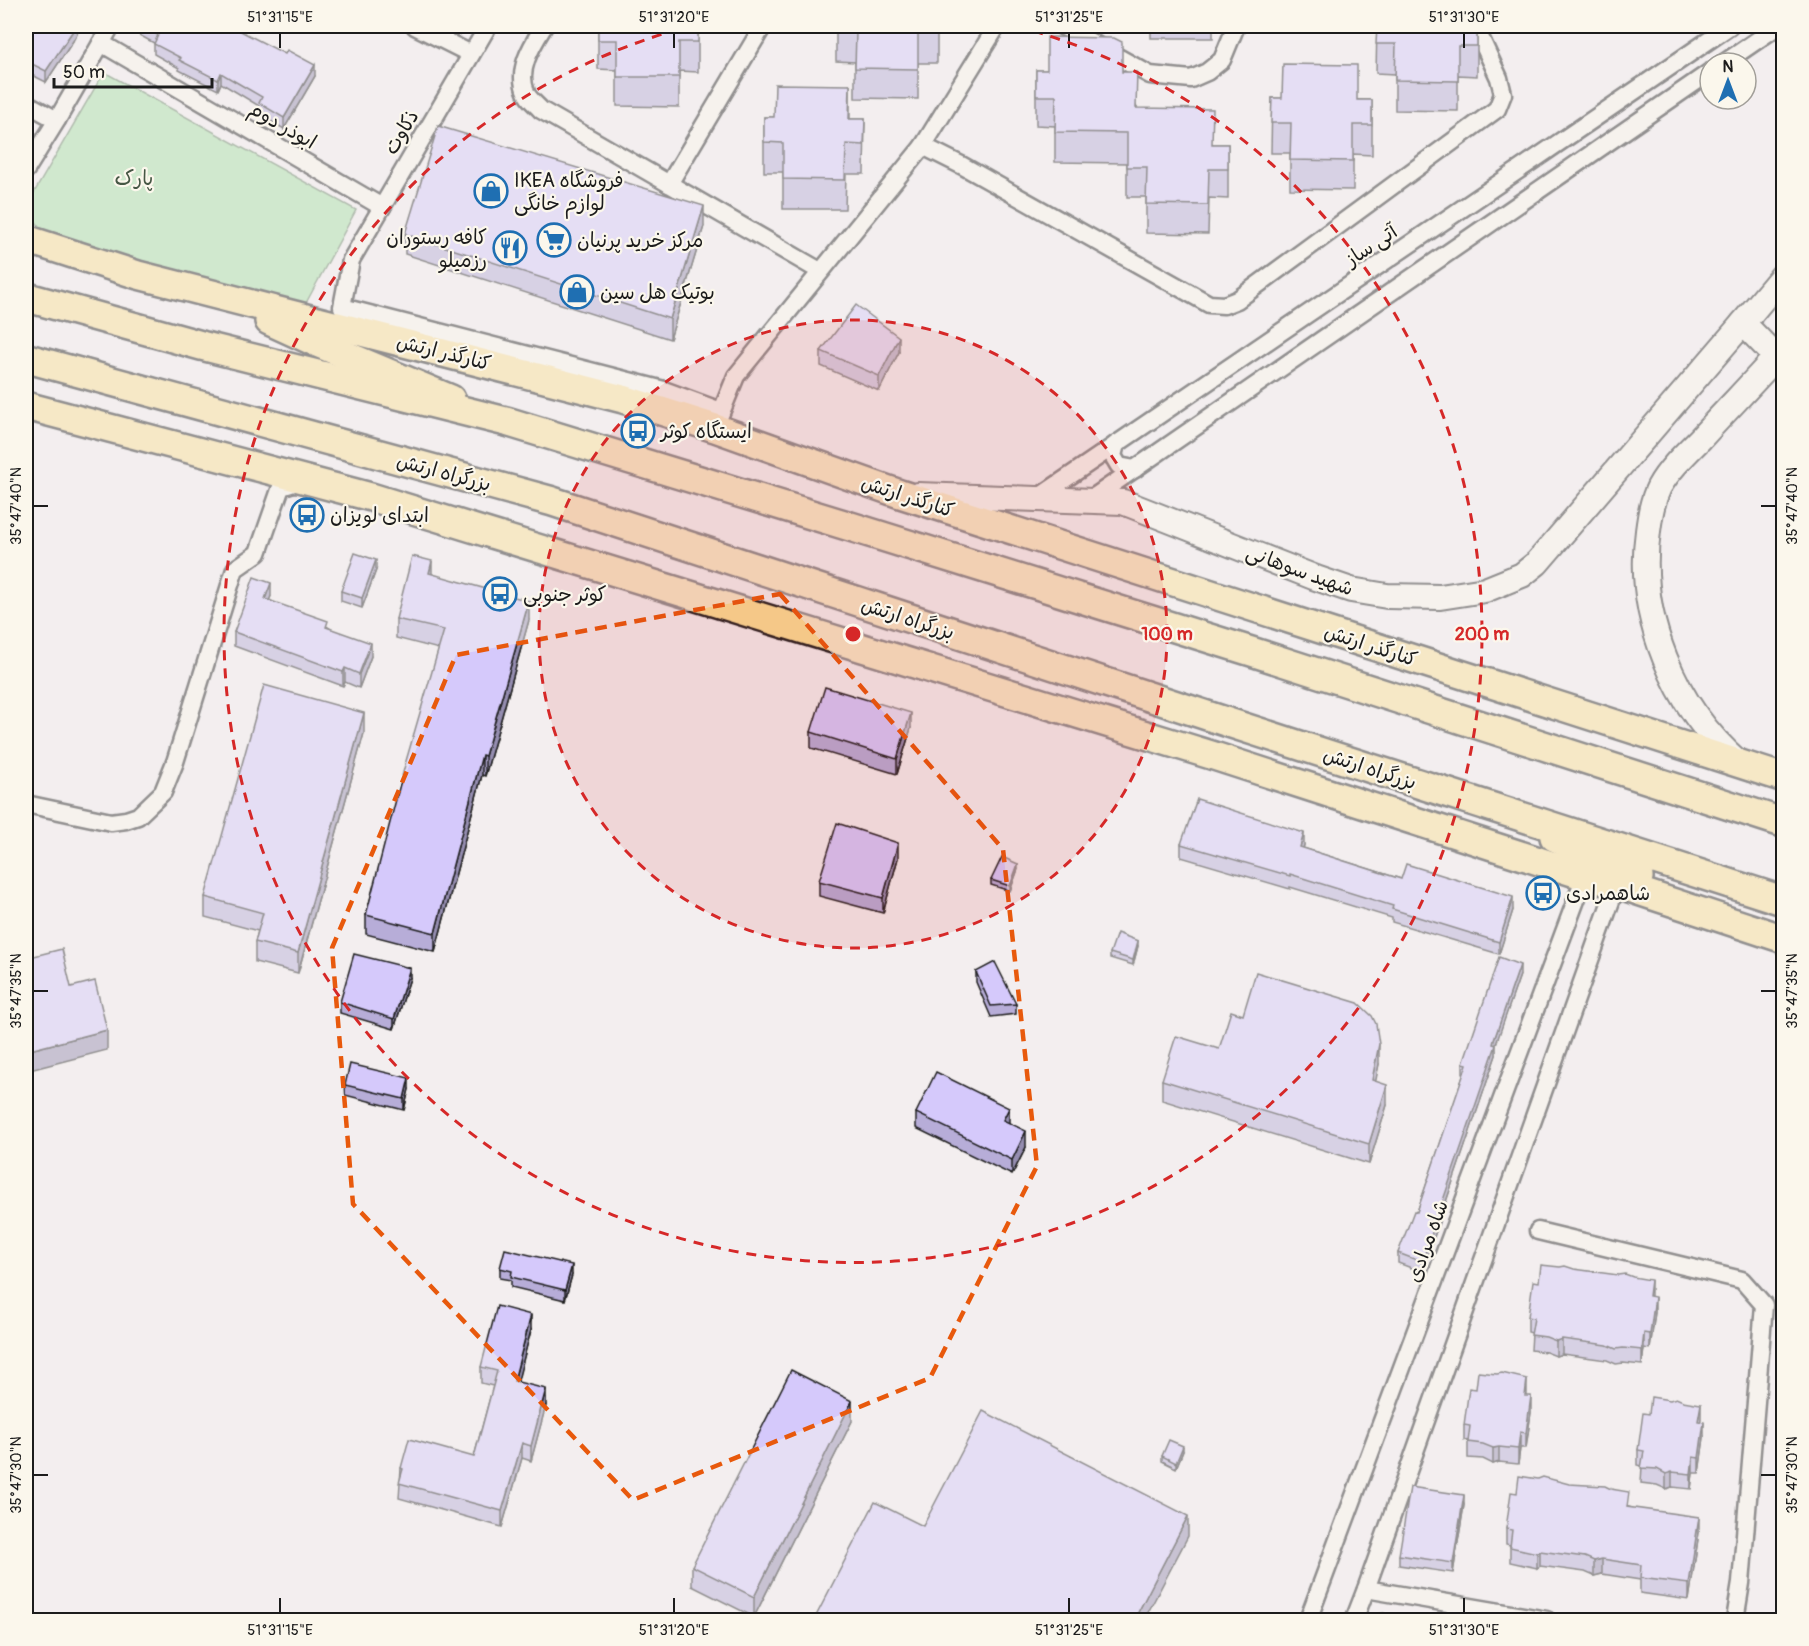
<svg xmlns="http://www.w3.org/2000/svg" width="1809" height="1646" viewBox="0 0 1809 1646" font-family="Pangolin,'Playpen Sans Arabic',sans-serif">
<style>
.green{fill:#a7e1a6;stroke:#627e61;stroke-width:1.5}
.lines{fill:none;stroke-linecap:round;stroke-linejoin:round}
.minor-casing{stroke:#1c1c1c;stroke-width:21}
.secondary-casing{stroke:#1c1c1c;stroke-width:28}
.primary-casing{stroke:#1c1c1c;stroke-width:32}
.trunk-casing{stroke:#1c1c1c;stroke-width:33}
.minor{stroke:#fbf7ec;stroke-width:16}
.secondary{stroke:#fbf7ec;stroke-width:24}
.primary{stroke:#fadf96;stroke-width:27}
.trunk{stroke:#fadf96;stroke-width:28}
.wall{fill:#b7add8;stroke:#1c1c1c;stroke-width:1.5}
.shaded-wall{fill:#958db0;stroke:#1c1c1c;stroke-width:1.5}
.building{fill:#d5c9fb;stroke:#1c1c1c;stroke-width:1.5}
.marked{fill:none;stroke:#e8590c;stroke-width:4.5;stroke-dasharray:12 8;stroke-linejoin:round}
.ticks{fill:none;stroke:#1c1c1c;stroke-width:2}
.ring{fill:none;stroke:#d62828;stroke-width:3;stroke-dasharray:10 8}
.labels{text-anchor:middle;stroke-width:4.5;stroke-linejoin:round;paint-order:stroke}
.street-label{font-size:20px;fill:#1c1c1c;stroke:#fbf7ec}
.park-label{font-size:20px;fill:#465745;stroke:#fbf7ec}
.poi-label{font-size:20px;fill:#1c1c1c;stroke:#fbf7ec;text-anchor:start}
.centre{fill:#d62828;stroke:#fbf7ec;stroke-width:3}
.ring-label{font-size:18px;text-anchor:middle;font-weight:bold;fill:#d62828;stroke:#fbf7ec;stroke-width:4.5;stroke-linejoin:round;paint-order:stroke}
.neatline{fill:none;stroke:#1c1c1c;stroke-width:2}
.ticks-label{font-size:15px;text-anchor:middle;fill:#1c1c1c}
</style>
<rect width="100%" height="100%" fill="#f3eeef"/>
<filter id="ink" filterUnits="userSpaceOnUse"><feTurbulence type="fractalNoise" baseFrequency=".0167" numOctaves="2"/><feDisplacementMap in="SourceGraphic" scale="12" xChannelSelector="R" yChannelSelector="G"/><feConvolveMatrix kernelMatrix="1 2 1 2 8 2 1 2 1" color-interpolation-filters="sRGB"/></filter>
<g filter="url(#ink)">
<path class="green" d="M104,72L356,210L306,303L52,238C38,228 33,219 28,203Z"/>
<g class="lines">
<g class="minor-casing">
<g id="minor">
<polyline points="415,26 471,54"/>
<polyline points="488,26 351,260 342,307 664,390 721,411"/>
<path d="M544,26C533,44 516,69 526,92C528,99 537,105 541,110L820,271"/>
<polyline points="1062,26 1150,75 1191,79 1207,72 1222,60 1236,26"/>
<polyline points="101,43 382,207"/>
<polyline points="1724,63 1778,26"/>
<polyline points="26,103 57,120"/>
<polyline points="923,146 963,166 1209,304 1224,305 1237,300 1497,109 1503,94 1499,78 1475,26"/>
<polyline points="26,170 57,120 111,26"/>
<polyline points="669,184 763,26"/>
<polyline points="718,420 736,376 923,146 997,26"/>
<polyline points="1116,444 1113,456 1119,466 1135,469"/>
<polyline points="1036,499 1730,26"/>
<polyline points="1091,499 1710,72"/>
<polyline points="26,804 111,822 126,820 138,816 163,792 175,762 235,569 258,553 281,487 300,481"/>
<polyline points="1538,1231 1742,1280 1764,1305 1741,1583 1735,1620"/>
<polyline points="1366,1589 1547,1620"/>
<polyline points="1308,1620 1585,876"/>
<polyline points="1354,1620 1366,1589 1617,884"/>
</g>
</g>
<g class="secondary-casing">
<g id="secondary">
<polyline points="1743,323 1776,357"/>
<polyline points="918,495 1123,502 1316,578 1351,590 1387,596 1440,597 1485,590 1522,575 1537,563 1743,323 1784,274"/>
<path d="M1739,763C1675,708 1636,616 1648,531C1650,516 1652,501 1659,487C1669,469 1686,453 1700,439C1728,408 1757,379 1784,348"/>
</g>
</g>
<g class="primary-casing">
<g id="primary">
<polyline points="26,239 138,275 623,399 715,428 900,494 1784,778"/>
<polyline points="269,321 317,343 451,399"/>
<polyline points="26,406 371,497 1211,755 1585,876 1617,884 1784,939"/>
<polyline points="1554,837 1639,877"/>
</g>
</g>
<g class="trunk-casing">
<g id="trunk">
<polyline points="26,297 203,346 508,422 852,527 1253,652 1784,823"/>
<polyline points="26,358 551,501 1230,723 1784,901"/>
</g>
</g>
<use href="#minor" class="minor"/>
<use href="#secondary" class="secondary"/>
<use href="#primary" class="primary"/>
<use href="#trunk" class="trunk"/>
</g>
<g class="wall">
<polygon points="26,26 73,41 46,82 26,72"/>
<polygon points="138,26 231,26 315,76 284,129 259,114 259,106 236,92 221,83 218,90 179,70 179,68 154,54 154,43 139,35"/>
<polygon points="598,26 698,26 698,72 679,71 679,107 617,106 617,70 598,69"/>
<polygon points="836,26 937,26 937,63 918,63 918,99 855,98 855,62 836,61"/>
<rect x="1151" y="26" width="62" height="12"/>
<polygon points="1377,26 1477,26 1477,76 1458,75 1458,111 1395,110 1395,74 1376,73"/>
<polygon points="1036,70 1122,72 1137,108 1213,144 1228,144 1228,199 1209,198 1208,234 1146,233 1146,197 1127,197 1127,163 1055,162 1055,126 1036,125"/>
<polygon points="850,85 850,119 865,119 864,174 846,174 845,209 783,209 783,172 764,172 764,117 774,117"/>
<polygon points="1272,98 1372,100 1372,155 1353,154 1353,190 1290,189 1290,153 1271,153"/>
<polygon points="704,226 670,339 405,254 405,234"/>
<polygon points="821,351 899,352 879,391 821,366"/>
<polygon points="376,570 362,608 341,601 341,591"/>
<polygon points="432,574 529,620 485,776 482,775 435,952 366,934 366,915 439,649 396,638 396,619"/>
<polygon points="271,596 269,600 328,627 371,656 359,688 345,682 343,686 234,646 234,632"/>
<polygon points="911,728 897,774 811,748 811,732"/>
<polygon points="364,733 298,973 255,962 255,942 258,931 205,917 205,897"/>
<polygon points="1181,844 1304,845 1303,848 1401,879 1513,910 1499,954 1392,922 1392,918 1290,887 1290,889 1181,857"/>
<polygon points="898,858 883,913 819,896 819,881"/>
<polygon points="1018,869 1010,891 991,885 991,880"/>
<polygon points="1138,946 1133,965 1110,958 1110,953"/>
<polygon points="976,972 1016,1004 1016,1014 991,1017 976,982"/>
<polygon points="1520,975 1495,1045 1496,1055 1422,1272 1398,1263 1398,1253 1417,1212 1464,1074 1463,1073 1463,1063"/>
<polygon points="410,978 394,1029 340,1013 340,1002"/>
<polygon points="1219,1049 1379,1064 1375,1081 1387,1105 1369,1164 1162,1100 1162,1080"/>
<polygon points="345,1085 409,1089 404,1110 345,1095"/>
<polygon points="916,1113 1009,1123 1026,1147 1012,1175 916,1128"/>
<polygon points="500,1268 572,1275 565,1300 511,1287 511,1280 500,1278"/>
<polygon points="1651,1297 1655,1312 1650,1349 1644,1348 1642,1365 1623,1363 1616,1364 1607,1360 1562,1354 1556,1356 1546,1352 1531,1350 1532,1333 1528,1332 1528,1317"/>
<polygon points="531,1330 517,1382 546,1405 531,1461 522,1458 502,1527 399,1498 401,1468 474,1457 493,1386 481,1383 481,1367"/>
<polygon points="1527,1396 1531,1412 1526,1448 1520,1448 1518,1464 1499,1462 1493,1464 1483,1459 1468,1458 1468,1441 1464,1440 1464,1425"/>
<polygon points="1649,1414 1700,1421 1704,1437 1699,1473 1693,1473 1691,1489 1672,1487 1666,1489 1657,1485 1641,1483 1642,1466 1638,1465 1638,1450"/>
<polygon points="852,1421 754,1617 692,1586 692,1566"/>
<polygon points="1183,1451 1176,1468 1162,1461 1162,1456"/>
<polygon points="1517,1493 1629,1507 1699,1532 1689,1600 1640,1593 1640,1580 1602,1574 1594,1576 1585,1572 1540,1566 1537,1568 1510,1562 1510,1545 1506,1544 1506,1529"/>
<polygon points="1464,1505 1453,1573 1399,1565 1399,1555"/>
</g>
<g class="shaded-wall">
<polygon points="76,26 81,26 73,41 46,82 46,71"/>
<polygon points="315,65 315,76 284,129 284,118"/>
<polygon points="221,73 221,83 218,90 218,80"/>
<polygon points="704,206 704,226 670,339 670,319"/>
<polygon points="899,337 899,352 879,391 879,376"/>
<polygon points="376,560 376,570 362,608 362,598"/>
<polygon points="432,561 432,580 429,573"/>
<polygon points="271,583 271,596 265,612 265,599"/>
<polygon points="529,601 529,620 485,776 485,756"/>
<polygon points="371,643 371,656 359,688 359,674"/>
<polygon points="345,668 345,682 343,686 343,672"/>
<polygon points="364,713 364,733 298,973 298,953"/>
<polygon points="911,713 911,728 897,774 897,759"/>
<polygon points="482,755 482,775 435,952 435,933"/>
<polygon points="1304,833 1304,845 1300,860 1300,847"/>
<polygon points="898,843 898,858 883,913 883,898"/>
<polygon points="1018,864 1018,869 1010,891 1010,886"/>
<polygon points="1513,897 1513,910 1499,954 1499,942"/>
<polygon points="1138,941 1138,946 1133,965 1133,960"/>
<polygon points="1520,965 1520,975 1494,1050 1496,1045 1496,1055 1422,1272 1422,1262 1494,1040"/>
<polygon points="410,968 410,978 394,1029 394,1019"/>
<polygon points="107,1030 107,1050 26,1071 26,1051"/>
<polygon points="1379,1044 1379,1064 1372,1100 1372,1080"/>
<polygon points="409,1078 409,1089 404,1110 404,1099"/>
<polygon points="1387,1085 1387,1105 1369,1164 1369,1144"/>
<polygon points="1009,1108 1009,1124 1003,1120"/>
<polygon points="1026,1131 1026,1147 1012,1175 1012,1160"/>
<polygon points="572,1265 572,1275 565,1300 565,1290"/>
<polygon points="1651,1280 1651,1295 1649,1312 1649,1296"/>
<polygon points="1655,1297 1655,1312 1650,1349 1650,1334"/>
<polygon points="531,1315 531,1330 514,1396 514,1381"/>
<polygon points="1644,1333 1644,1348 1642,1365 1642,1350"/>
<polygon points="1562,1339 1562,1354 1556,1356 1556,1341"/>
<polygon points="1527,1379 1527,1394 1525,1411 1525,1396"/>
<polygon points="546,1389 546,1405 531,1461 531,1446"/>
<polygon points="1531,1396 1531,1412 1526,1448 1526,1433"/>
<polygon points="852,1401 852,1421 754,1617 754,1597"/>
<polygon points="1701,1404 1701,1419 1698,1436 1698,1421"/>
<polygon points="1704,1422 1704,1437 1699,1473 1699,1458"/>
<polygon points="1520,1432 1520,1448 1518,1464 1518,1449"/>
<polygon points="522,1443 522,1458 502,1527 502,1511"/>
<polygon points="1183,1446 1183,1451 1176,1468 1176,1463"/>
<polygon points="1499,1447 1499,1462 1493,1464 1493,1448"/>
<polygon points="1693,1457 1693,1473 1691,1489 1691,1474"/>
<polygon points="1672,1472 1672,1487 1666,1489 1666,1474"/>
<polygon points="1464,1495 1464,1505 1453,1573 1453,1563"/>
<polygon points="1188,1516 1188,1536 1144,1620 1134,1620"/>
<polygon points="1699,1517 1699,1532 1689,1600 1689,1584"/>
<polygon points="1540,1551 1540,1566 1537,1568 1537,1553"/>
<polygon points="1602,1559 1602,1574 1594,1576 1594,1561"/>
</g>
<g class="building">
<polygon points="26,26 76,26 46,71 26,61"/>
<polygon points="140,26 231,26 285,54 287,50 315,65 284,118 259,103 262,97 236,82 221,73 218,80 179,60 181,58 154,44 158,35"/>
<polygon points="598,26 698,26 698,42 679,42 679,77 617,77 617,40 598,40"/>
<polygon points="836,26 937,26 937,34 918,34 918,69 855,68 856,32 836,32"/>
<polygon points="1377,26 1477,26 1477,46 1458,46 1458,81 1395,80 1396,44 1376,44"/>
<polygon points="1047,37 1114,38 1122,42 1122,72 1137,72 1136,108 1213,109 1212,144 1228,144 1228,169 1209,169 1208,205 1146,204 1147,167 1127,167 1127,133 1055,132 1056,96 1036,96 1036,70 1047,70"/>
<polygon points="1283,64 1357,65 1357,100 1372,100 1372,125 1353,125 1353,161 1290,160 1291,123 1271,123 1272,98 1282,98"/>
<polygon points="775,84 850,85 849,119 865,119 864,145 846,144 845,180 783,179 783,143 764,142 764,117 774,117"/>
<polygon points="438,126 704,206 670,319 405,234"/>
<polygon points="856,305 899,337 879,376 821,351"/>
<polygon points="355,553 376,560 362,598 341,591"/>
<polygon points="412,556 432,561 429,573 529,601 485,756 482,755 435,933 366,915 406,761 444,630 396,619"/>
<polygon points="254,577 271,583 265,599 328,621 326,627 371,643 359,674 345,668 343,672 234,632"/>
<polygon points="264,685 364,713 298,953 255,942 263,913 205,897"/>
<polygon points="825,687 911,713 897,759 811,732"/>
<polygon points="1197,799 1304,833 1300,847 1401,879 1406,864 1513,897 1499,942 1392,909 1393,906 1290,874 1290,876 1181,844"/>
<polygon points="837,823 898,843 883,898 819,881"/>
<polygon points="1002,857 1018,864 1010,886 991,880"/>
<polygon points="1117,933 1138,941 1133,960 1110,953"/>
<polygon points="62,949 71,987 95,981 107,1030 26,1051 26,958"/>
<polygon points="354,954 410,968 394,1019 340,1002"/>
<polygon points="1499,957 1520,965 1494,1040 1493,1044 1496,1045 1422,1262 1398,1253 1414,1211 1417,1212 1450,1114 1467,1064 1463,1063"/>
<polygon points="995,962 1016,1004 991,1006 976,972"/>
<polygon points="1256,972 1358,1003 1372,1016 1376,1024 1379,1044 1372,1080 1387,1085 1369,1144 1162,1080 1176,1036 1219,1049 1231,1011 1243,1015"/>
<polygon points="350,1064 409,1078 404,1099 345,1085"/>
<polygon points="936,1072 1009,1108 1003,1120 1026,1131 1012,1160 916,1113"/>
<polygon points="505,1249 572,1265 565,1290 511,1277 512,1271 500,1268"/>
<polygon points="1541,1265 1560,1267 1565,1266 1574,1269 1618,1275 1625,1274 1633,1277 1651,1280 1649,1296 1655,1297 1650,1334 1644,1333 1642,1350 1623,1348 1616,1349 1607,1345 1562,1339 1556,1341 1546,1337 1531,1335 1534,1318 1528,1317 1533,1281 1539,1282"/>
<polygon points="497,1306 531,1315 514,1381 546,1389 531,1446 522,1443 502,1511 399,1483 403,1469 401,1468 409,1439 474,1457 497,1371 481,1367"/>
<polygon points="791,1370 852,1401 754,1597 692,1566"/>
<polygon points="1478,1372 1497,1374 1502,1373 1527,1379 1525,1396 1531,1396 1526,1433 1520,1432 1518,1449 1499,1447 1493,1448 1483,1444 1468,1442 1470,1426 1464,1425 1469,1388 1476,1389"/>
<polygon points="1651,1397 1670,1400 1676,1398 1683,1401 1701,1404 1698,1421 1704,1422 1699,1458 1693,1457 1691,1474 1672,1472 1666,1474 1657,1469 1641,1468 1644,1451 1638,1450 1643,1413 1649,1414"/>
<polygon points="983,1411 1188,1516 1134,1620 814,1620 875,1502 923,1526"/>
<polygon points="1169,1440 1183,1446 1176,1463 1162,1456"/>
<polygon points="1519,1476 1538,1479 1543,1477 1569,1484 1605,1486 1611,1489 1629,1492 1627,1507 1699,1517 1689,1584 1640,1578 1641,1565 1602,1559 1594,1561 1585,1557 1540,1551 1537,1553 1510,1547 1512,1530 1506,1529 1511,1492 1517,1493"/>
<polygon points="1410,1487 1464,1495 1453,1563 1399,1555"/>
<polygon points="1384,1613 1391,1618 1392,1620 1368,1620 1372,1615"/>
<polygon points="1460,1616 1490,1620 1459,1620"/>
</g>
</g>
<path d="M0 0H1809V1646H0ZM780,594L1003,849L1037,1166L930,1378L633,1500L353,1204L332,948L456,655Z" fill="#f3eeef" fill-opacity=".55" fill-rule="evenodd"/>
<path class="marked" d="M780,594L1003,849L1037,1166L930,1378L633,1500L353,1204L332,948L456,655Z"/>
<path class="ticks" d="M280,33V48M674,33V48M1069,33V48M1464,33V48M33,506H48M1761,506H1776M33,991H48M1761,991H1776M33,1475H48M1761,1475H1776M280,1598V1613M674,1598V1613M1069,1598V1613M1464,1598V1613"/>
<circle cx="853" cy="634" r="314" fill="#d62828" fill-opacity=".12"/>
<g class="ring">
<circle cx="853" cy="634" r="314"/>
<path d="M1016 26A629 629 0 1 1 690 26"/>
</g>
<defs>
<g id="shop-ring" transform="scale(1.725)"><circle r="9.5" fill="#fbf7ec" stroke="#1f6fb2" stroke-width="1.5"/><path d="M-5-2.5h2.3a2.7 3.5 0 0 1 5.4 0H5L5.5 6h-11ZM-1.5-2.5h3a1.5 2.3 0 0 0-3 0Z" fill="#1f6fb2"/></g>
<g id="supermarket-ring" transform="scale(1.725)"><circle r="9.5" fill="#fbf7ec" stroke="#1f6fb2" stroke-width="1.5"/><path d="M-6-5.5h2.5l.6 2H6L4.5 2H-2.5L-4.4-4H-6ZM-1.5 3.2a1.3 1.3 0 1 0 .1 0ZM3 3.2a1.3 1.3 0 1 0 .1 0Z" fill="#1f6fb2"/></g>
<g id="restaurant-ring" transform="scale(1.725)"><circle r="9.5" fill="#fbf7ec" stroke="#1f6fb2" stroke-width="1.5"/><path d="M-5-6h1v4h1v-4h1v4h1v-4h1v5L-1.5 .5V6h-2V.5L-5-1ZM5-6V6H3V1.5H1.5Q1.5-4 5-6Z" fill="#1f6fb2"/></g>
<g id="bus-ring" transform="scale(1.725)"><circle r="9.5" fill="#fbf7ec" stroke="#1f6fb2" stroke-width="1.5"/><path d="M-5-6H5V4H4V6H2V4H-2V6H-4V4H-5ZM-3.5-4V0h7V-4ZM-3.5 1.2v1.5H-2V1.2ZM2 1.2v1.5H3.5V1.2Z" fill="#1f6fb2"/></g>
</defs>
<g fill-rule="evenodd">
<use href="#shop-ring" x="491" y="191"/>
<use href="#supermarket-ring" x="554" y="240"/>
<use href="#restaurant-ring" x="510" y="248"/>
<use href="#shop-ring" x="577" y="292"/>
<use href="#bus-ring" x="638" y="431"/>
<use href="#bus-ring" x="307" y="515"/>
<use href="#bus-ring" x="500" y="594"/>
<use href="#bus-ring" x="1543" y="893"/>
</g>
<g class="labels">
<g class="street-label">
<text transform="translate(283 125) rotate(30)" y="7">ابوذر دوم</text>
<text transform="translate(401 132) rotate(-59)" y="7">ذکاوت</text>
<text transform="translate(1371 245) rotate(-34)" y="7">آتی ساز</text>
<text transform="translate(444 352) rotate(14)" y="7">کنارگذر ارتش</text>
<text transform="translate(444 472) rotate(15)" y="7">بزرگراه ارتش</text>
<text transform="translate(908 496) rotate(18)" y="7">کنارگذر ارتش</text>
<text transform="translate(1300 570) rotate(20)" y="7">شهید سوهانی</text>
<text transform="translate(908 618) rotate(18)" y="7">بزرگراه ارتش</text>
<text transform="translate(1371 645) rotate(18)" y="7">کنارگذر ارتش</text>
<text transform="translate(1370 768) rotate(18)" y="7">بزرگراه ارتش</text>
<text transform="translate(1427 1241) rotate(-70)" y="7">شاه مرادی</text>
</g>
<g class="park-label">
<text x="134" y="185">پارک</text>
</g>
<g class="poi-label">
<text x="514" y="187">IKEA فروشگاه<tspan x="514" dy="23">لوازم خانگی</tspan></text>
<text x="487" y="244" text-anchor="end">کافه رستوران<tspan x="487" dy="23">رزمیلو</tspan></text>
<text x="577" y="247">مرکز خرید پرنیان</text>
<text x="600" y="299">بوتیک هل سین</text>
<text x="661" y="438">ایستگاه کوثر</text>
<text x="330" y="522">ابتدای لویزان</text>
<text x="523" y="601">کوثر جنوبی</text>
<text x="1566" y="900">شاهمرادی</text>
</g>
</g>
<circle cx="853" cy="634" r="9" class="centre"/>
<g class="ring-label">
<text x="1167" y="640">100 m</text>
<text x="1482" y="640">200 m</text>
</g>
<rect width="1809" height="1646" fill="none" stroke="#fbf7ec" stroke-width="66"/>
<g transform="translate(1728 81)"><circle r="28" fill="#fbf7ec" stroke="#a29f99" stroke-width="1.5"/>
<path d="M0-4.5L10 22L0 15L-10 22Z" fill="#1f6fb2"/>
<text y="-9" font-size="16" font-weight="bold" text-anchor="middle" fill="#1c1c1c">N</text>
</g>
<path d="M54 78v9h158v-9" fill="none" stroke="#1c1c1c" stroke-width="3"/>
<text x="63" y="78" font-size="18" fill="#1c1c1c" stroke="#fbf7ec" stroke-width="4.5" paint-order="stroke">50 m</text>
<rect x="33" y="33" width="1743" height="1580" class="neatline"/>
<g class="ticks-label">
<text x="280" y="22">51°31'15"E</text>
<text x="674" y="22">51°31'20"E</text>
<text x="1069" y="22">51°31'25"E</text>
<text x="1464" y="22">51°31'30"E</text>
<text transform="translate(16 506) rotate(-90)" y="5">35°47'40"N</text>
<text transform="translate(1792 506) rotate(-90)" y="5">35°47'40"N</text>
<text transform="translate(16 991) rotate(-90)" y="5">35°47'35"N</text>
<text transform="translate(1792 991) rotate(-90)" y="5">35°47'35"N</text>
<text transform="translate(16 1475) rotate(-90)" y="5">35°47'30"N</text>
<text transform="translate(1792 1475) rotate(-90)" y="5">35°47'30"N</text>
<text x="280" y="1635">51°31'15"E</text>
<text x="674" y="1635">51°31'20"E</text>
<text x="1069" y="1635">51°31'25"E</text>
<text x="1464" y="1635">51°31'30"E</text>
</g>
</svg>
